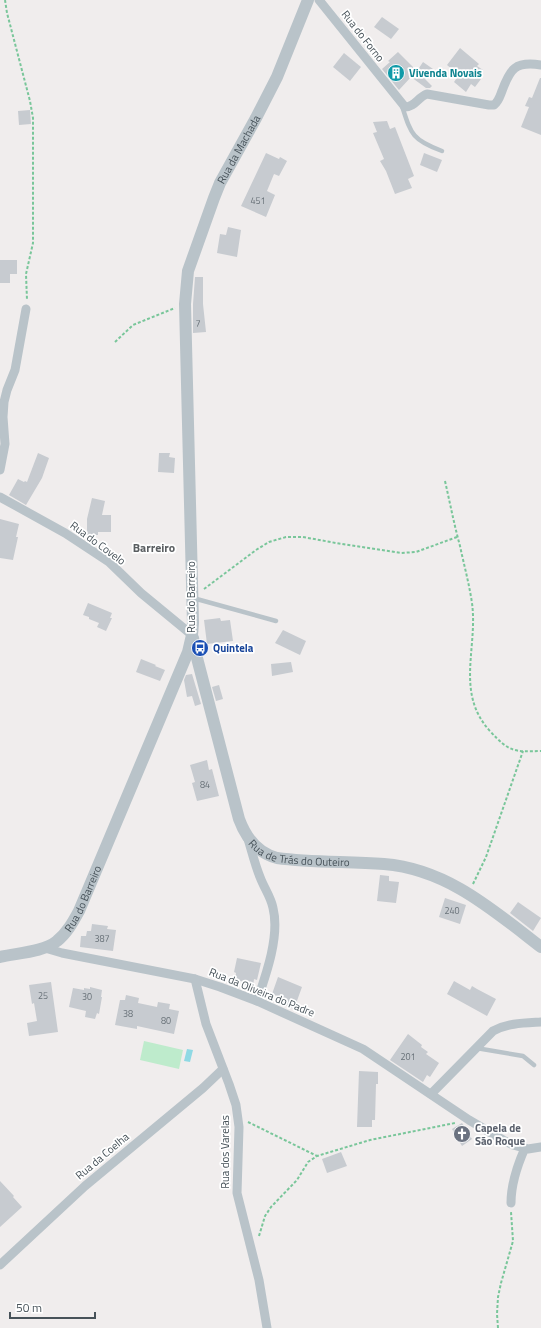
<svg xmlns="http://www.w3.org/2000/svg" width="541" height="1328" viewBox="0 0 541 1328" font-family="'Titillium Web',sans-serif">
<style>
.green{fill:#beebcc}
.water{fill:#8fd9e4}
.building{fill:#c7cbd0}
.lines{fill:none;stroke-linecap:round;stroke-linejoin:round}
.path{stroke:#79c69a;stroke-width:2;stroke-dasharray:3 2;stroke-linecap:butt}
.service{stroke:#b9c3c9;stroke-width:4.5}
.minor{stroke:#b9c3c9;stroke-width:9}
.tertiary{stroke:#b9c3c9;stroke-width:12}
.labels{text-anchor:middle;stroke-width:3.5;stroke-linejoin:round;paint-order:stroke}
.number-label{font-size:9px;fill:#677077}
.street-label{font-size:11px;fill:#475259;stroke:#fff}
.culture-label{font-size:11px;font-weight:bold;fill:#0d838f;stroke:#fff;text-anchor:start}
.transit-label{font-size:11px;font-weight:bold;fill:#164399;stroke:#fff;text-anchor:start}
.worship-label{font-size:11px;font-weight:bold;fill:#5b616d;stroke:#fff;text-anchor:start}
.neighbourhood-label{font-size:12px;font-weight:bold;fill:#5a5e61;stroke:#fff}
</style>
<rect width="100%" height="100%" fill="#f0eded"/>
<polygon class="green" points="144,1041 183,1050 179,1069 140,1060"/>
<polygon class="water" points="187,1049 193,1050 190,1062 184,1061"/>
<g class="building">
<polygon points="382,17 399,29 391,39 374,27"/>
<polygon points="460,48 479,64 477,66 483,70 478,77 481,79 475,87 471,84 466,92 454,82 459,75 447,65"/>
<polygon points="398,52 417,71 423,62 433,69 425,79 432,86 430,88 426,88 411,77 399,90 382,69 390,62 388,61"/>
<polygon points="344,53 361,67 350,81 333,67"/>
<polygon points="540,78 541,78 541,135 521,127 529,107 525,106 529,97 532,98"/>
<polygon points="30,110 31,124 19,125 18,111"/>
<polygon points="387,121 390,129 395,127 414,176 408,179 412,188 395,194 386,171 380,161 384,159 373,133 377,132 373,122"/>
<polygon points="266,153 279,159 280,157 287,161 279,176 274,174 267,191 275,195 266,217 241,206"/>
<polygon points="424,153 442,160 437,172 420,165"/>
<polygon points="228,227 241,230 237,257 217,253 220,234 226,235"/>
<polygon points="0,260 17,260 17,274 10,274 10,283 0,283"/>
<polygon points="195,277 203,277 203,304 206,332 193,333 193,304"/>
<polygon points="38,453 49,458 42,478 26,505 9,495 18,479 24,482 25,481 27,482"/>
<polygon points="159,453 170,453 169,457 175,458 174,473 158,472"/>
<polygon points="92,498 105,501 102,515 111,515 111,532 98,532 98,535 87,535 87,519"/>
<polygon points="0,519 19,524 16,537 18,537 13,560 0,558"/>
<polygon points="88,603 112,613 110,618 112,618 106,631 97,627 99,623 89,619 89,617 83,615"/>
<polygon points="220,618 221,621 230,620 233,641 207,644 204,620"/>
<polygon points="283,630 306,641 300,655 275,643"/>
<polygon points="141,659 156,665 155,666 165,670 160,681 136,672"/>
<polygon points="291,662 293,672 272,676 271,664"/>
<polygon points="192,674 201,704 195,706 192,696 187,697 184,680 186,675"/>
<polygon points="219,685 223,699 216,701 212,687"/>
<polygon points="207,760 209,770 212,769 219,796 197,801 192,783 195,782 190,765"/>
<polygon points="380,875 389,876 389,881 399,882 396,903 377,901"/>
<polygon points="445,898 466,905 460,924 439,917"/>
<polygon points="518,902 541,918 533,931 510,913"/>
<polygon points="92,924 108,926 107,929 116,930 113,951 80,947 81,936 86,936 87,931 91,931"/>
<polygon points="237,958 261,963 257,980 254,979 253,987 244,985 244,982 235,980 236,973 234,972"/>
<polygon points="278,977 302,987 294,1009 278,1002 280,997 272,994"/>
<polygon points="454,981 470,990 472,986 477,989 496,999 487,1016 447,994"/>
<polygon points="51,982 58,1032 29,1036 27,1023 37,1021 34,1003 32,1004 29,985"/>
<polygon points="90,987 102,990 101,997 102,997 99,1014 97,1013 95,1019 85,1017 86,1011 69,1007 73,988 84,990 84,988 90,989"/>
<polygon points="126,995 139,998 138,1003 157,1007 158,1002 170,1004 169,1009 179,1011 174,1034 137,1026 137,1029 115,1025 120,1000 125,1000"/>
<polygon points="408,1034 422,1045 421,1047 428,1052 426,1054 439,1063 430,1077 427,1075 423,1082 390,1060"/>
<polygon points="359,1071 378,1072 378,1084 376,1084 375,1120 372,1120 372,1127 357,1127"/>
<polygon points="462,1123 472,1139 462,1146 452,1129"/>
<polygon points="341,1152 347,1166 327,1173 322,1159"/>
<polygon points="0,1181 14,1196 13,1197 22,1207 0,1227"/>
</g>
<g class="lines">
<g class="path">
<polyline points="5,0 7,13 30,101 33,118 33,243 26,274 27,300"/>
<polyline points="115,342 133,325 175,308"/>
<path d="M445,481C450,503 454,524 460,546C464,565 469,583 472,603C478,648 455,693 490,731C509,752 514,752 541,751"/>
<polyline points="204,589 256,550 269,542 286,537 303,537 336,543 401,553 416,552 457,537"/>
<polyline points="473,884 486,857 523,751"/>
<polyline points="248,1122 317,1156"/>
<polyline points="259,1236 265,1216 271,1207 297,1180 308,1162 317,1156 370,1140 455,1123"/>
<polyline points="498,1328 497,1314 498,1297 501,1283 513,1241 511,1212"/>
</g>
<g class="service">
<path d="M402,106C411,134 412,140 442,151"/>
<polyline points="193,598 276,621"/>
<polyline points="476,1048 523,1056 534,1065"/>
</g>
<g class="minor">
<path d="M319,0L405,107C415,107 418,97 427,94L489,105H494C499,101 500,96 502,91C510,69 515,61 541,65"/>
<polyline points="0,470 5,444 3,417 4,402 7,390 15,370 26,309"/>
<polyline points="0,497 65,533 109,562 141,593 192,635"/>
<path d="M248,839C252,852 255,865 260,877C264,888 271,897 273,908C280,936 266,975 257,1001"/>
<polyline points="45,948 62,953 195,979 220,987 257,1001 363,1049 469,1120 503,1140 513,1145 528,1149 541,1147"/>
<polyline points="195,979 206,1024 229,1084 236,1105 239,1127 237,1193 259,1280 267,1328"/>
<path d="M431,1094L493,1031C508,1023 524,1023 541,1022"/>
<path d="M511,1203C511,1183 517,1166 525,1148"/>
<polyline points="0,1265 85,1186 203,1088 223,1069"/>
</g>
<g class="tertiary">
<path id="s1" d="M193,638L197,658L239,819C246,838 257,853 277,858C313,863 349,861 384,864C447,869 493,910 541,947"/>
<path id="s2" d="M0,957C17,953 44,952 57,941C67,933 73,922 79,911L188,652L192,635L193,623L185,304L188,271L214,198L220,183L256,118L277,77L308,0"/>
</g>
</g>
<defs>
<g id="building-disc" transform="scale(0.9)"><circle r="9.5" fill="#0f9aa8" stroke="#fff"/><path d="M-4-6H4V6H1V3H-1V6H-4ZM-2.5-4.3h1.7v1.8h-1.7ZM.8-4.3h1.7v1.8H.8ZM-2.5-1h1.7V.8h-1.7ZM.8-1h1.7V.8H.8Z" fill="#fff"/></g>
<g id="bus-disc" transform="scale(0.9)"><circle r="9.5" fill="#1a4fb4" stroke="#fff"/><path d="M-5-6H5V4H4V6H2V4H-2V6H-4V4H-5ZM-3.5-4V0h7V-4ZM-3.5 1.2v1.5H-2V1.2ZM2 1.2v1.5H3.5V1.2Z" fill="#fff"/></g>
<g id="church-disc" transform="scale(0.9)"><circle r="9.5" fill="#6b7280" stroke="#fff"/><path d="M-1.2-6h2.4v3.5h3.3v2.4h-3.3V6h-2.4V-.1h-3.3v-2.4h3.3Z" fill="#fff"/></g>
</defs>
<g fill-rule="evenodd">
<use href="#building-disc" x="396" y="73"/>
<use href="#bus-disc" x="200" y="648"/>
<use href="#church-disc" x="462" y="1134"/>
</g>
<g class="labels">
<g class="number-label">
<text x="258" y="204">451</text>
<text x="198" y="327">7</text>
<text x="205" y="788">84</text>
<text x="452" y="914">240</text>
<text x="102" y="942">387</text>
<text x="43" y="999">25</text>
<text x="87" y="1000">30</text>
<text x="128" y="1017">38</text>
<text x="166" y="1024">80</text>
<text x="408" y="1060">201</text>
</g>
<g class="street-label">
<text transform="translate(363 36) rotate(52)" y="4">Rua do Forno</text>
<text dy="4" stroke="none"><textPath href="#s2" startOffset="892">Rua da Machada</textPath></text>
<text transform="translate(98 543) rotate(36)" y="4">Rua do Covelo</text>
<text transform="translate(191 597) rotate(-90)" y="4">Rua do Barreiro</text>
<text dy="4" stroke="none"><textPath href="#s1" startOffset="264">Rua de Trás do Outeiro</textPath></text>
<text dy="4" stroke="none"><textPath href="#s2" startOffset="110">Rua do Barreiro</textPath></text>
<text transform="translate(262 992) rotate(22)" y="4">Rua da Oliveira do Padre</text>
<text transform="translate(225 1152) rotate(-90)" y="4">Rua dos Varelas</text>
<text transform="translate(102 1156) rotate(-40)" y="4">Rua da Coelha</text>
</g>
<g class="culture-label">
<text x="409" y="77">Vivenda Novais</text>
</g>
<g class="transit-label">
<text x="213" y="652">Quintela</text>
</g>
<g class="worship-label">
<text x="475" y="1132">Capela de<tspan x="475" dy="13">São Roque</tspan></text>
</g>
<g class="neighbourhood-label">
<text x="154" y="552">Barreiro</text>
</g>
</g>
<path d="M10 1312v6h85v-6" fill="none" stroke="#475259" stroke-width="2"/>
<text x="16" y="1312" font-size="12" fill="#475259" stroke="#ffffff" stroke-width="3" paint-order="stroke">50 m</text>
</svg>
